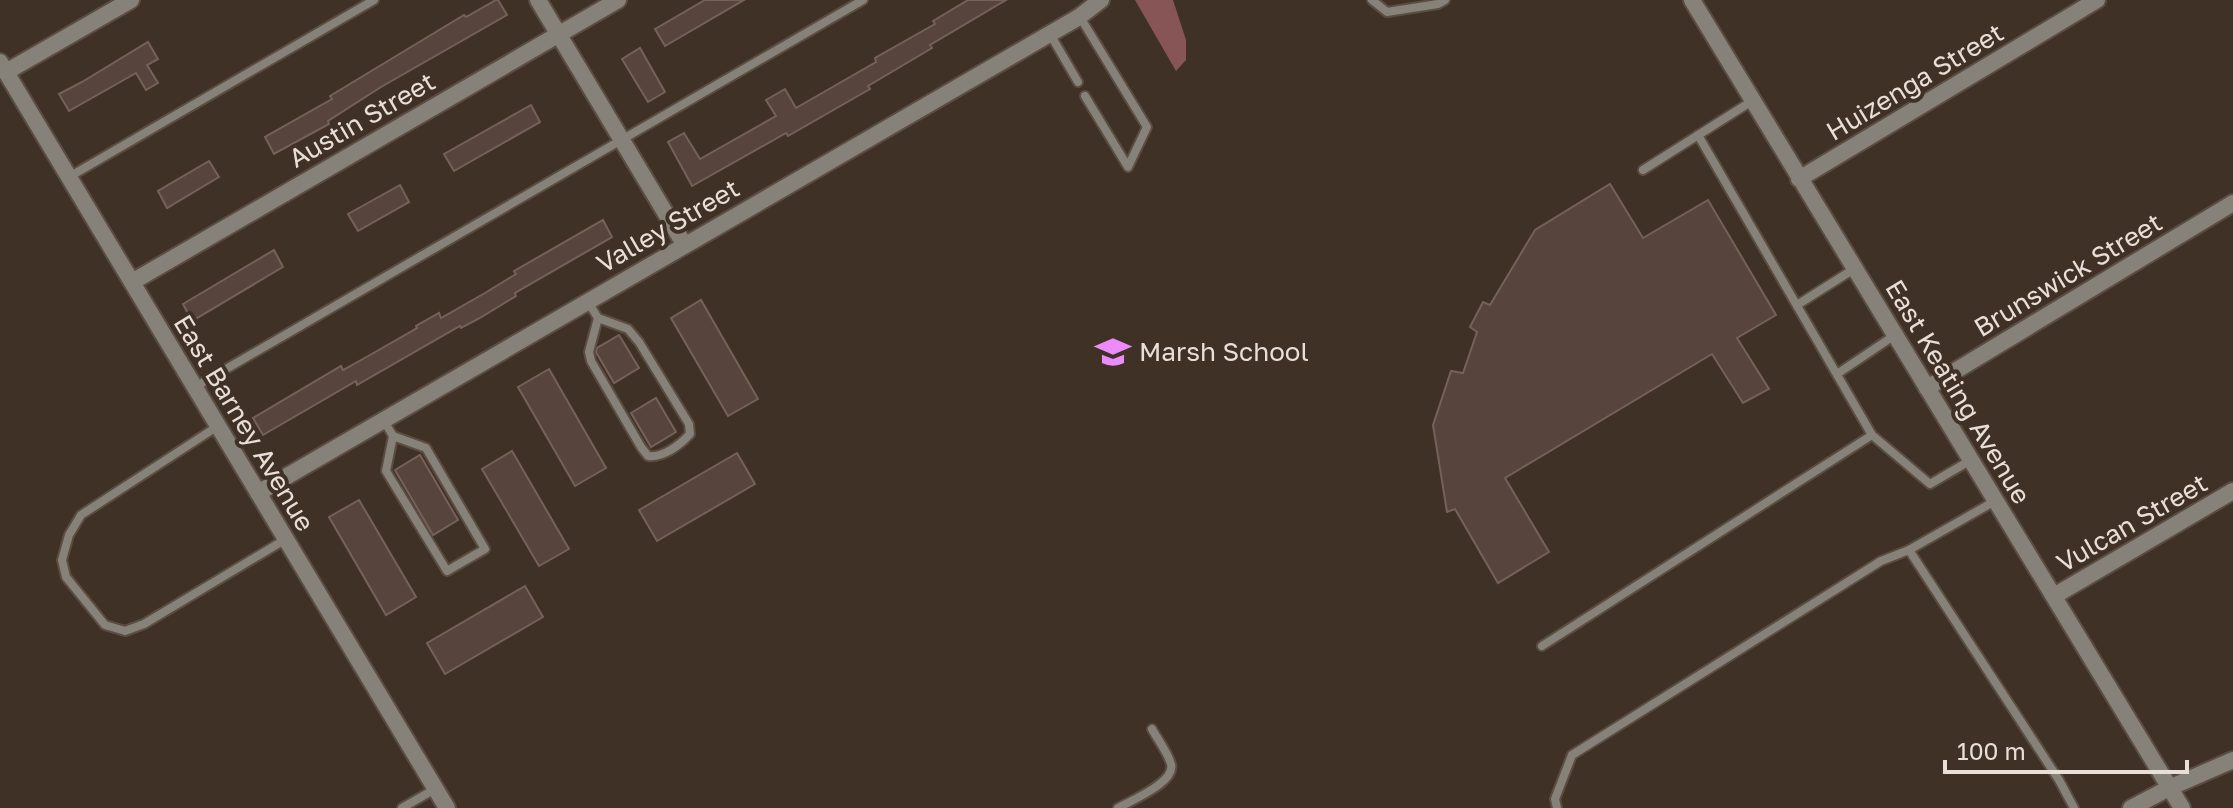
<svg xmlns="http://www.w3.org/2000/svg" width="2233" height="808" viewBox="0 0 2233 808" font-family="'Golos Text',sans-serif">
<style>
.forest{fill:#875556}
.building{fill:#57443d;stroke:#75615a;stroke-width:2}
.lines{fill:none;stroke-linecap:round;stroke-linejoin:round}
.service-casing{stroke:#5b4d42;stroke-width:12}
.minor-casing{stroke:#5b4d42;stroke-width:20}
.service{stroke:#868179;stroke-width:8}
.minor{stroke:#868179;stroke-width:16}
.labels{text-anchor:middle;stroke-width:8;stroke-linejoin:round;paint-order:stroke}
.street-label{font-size:26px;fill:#e8dfd8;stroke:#403126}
.poi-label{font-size:26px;fill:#e8dfd8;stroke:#403126;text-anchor:start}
</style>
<rect width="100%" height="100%" fill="#403126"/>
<polygon class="forest" points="1135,0 1173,0 1186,40 1186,60 1176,71"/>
<g class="building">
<polygon points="496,0 498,0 507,15 381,87 328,121 329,124 274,154 265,137 332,99 330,96 449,24 464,15 466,17"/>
<polygon points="705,0 744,0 665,46 655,29"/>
<polygon points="968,0 1006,0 930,45 932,48 868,86 870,89 788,136 786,133 692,186 668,142 684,133 700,159 776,116 766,100 785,89 796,108 876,62 875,58 935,24 933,21"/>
<polygon points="148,42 158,59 147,65 158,83 146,90 136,73 69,111 59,94 82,82"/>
<polygon points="640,48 665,92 648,102 622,59"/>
<polygon points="531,105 540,122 454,171 444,154"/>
<polygon points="209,161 219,177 167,208 158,191"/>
<polygon points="1610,184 1643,238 1708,200 1776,315 1737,338 1769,389 1743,403 1712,354 1505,478 1549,552 1498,583 1455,509 1447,512 1433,425 1451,371 1463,373 1477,332 1470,327 1483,302 1490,305 1535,230"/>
<polygon points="400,185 409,202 358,231 348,214"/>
<polygon points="603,220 612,237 515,293 516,296 480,318 461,328 460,326 357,385 356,381 263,435 253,418 341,366 343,370 370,355 417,328 416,326 439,313 441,318 485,293 516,274 514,271"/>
<polygon points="274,250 283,267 192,321 183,304"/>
<polygon points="701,300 758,399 728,416 671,318"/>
<polygon points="619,335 639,368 614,383 596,352 597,348"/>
<polygon points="549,369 606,468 575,486 518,387"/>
<polygon points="656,398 676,432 651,447 631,413"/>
<polygon points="512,451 569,549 539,566 482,469"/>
<polygon points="737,453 755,484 657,541 639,510"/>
<polygon points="420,455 458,520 433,535 395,470"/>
<polygon points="359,500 416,597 386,615 329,517"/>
<polygon points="525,586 543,617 445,674 427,643"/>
</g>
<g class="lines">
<g class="service-casing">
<g id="service">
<polyline points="1372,0 1387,12 1438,4 1445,0"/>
<polyline points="1080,17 1147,127 1128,167 1085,96"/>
<polyline points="1050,34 1078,82"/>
<polyline points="1643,170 1752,101"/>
<polyline points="69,177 374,0"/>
<path d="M588,302L598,318L628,329L639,342L689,424L690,434C680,445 663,458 648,456L641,447L591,361L589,352L598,318"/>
<polyline points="1797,305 1854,269"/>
<polyline points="1837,374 1895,335"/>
<polyline points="195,387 863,0"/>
<polyline points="384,421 393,436 426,448 485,549 447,571 386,471 393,436"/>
<polyline points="218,426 81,515 69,535 62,560 66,577 105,625 125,631 144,624 286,539"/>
<polyline points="1872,435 1930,484 1971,460"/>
<polyline points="1995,501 1909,550 2059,780 2074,808"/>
<polyline points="1542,646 1872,435 1698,135"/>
<polyline points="402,808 435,789"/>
<path d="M1118,808C1132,800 1176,782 1171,764C1168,753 1158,740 1152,729"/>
<polyline points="1557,808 1555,799 1572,755 1881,561 1909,550"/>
</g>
</g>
<g class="minor-casing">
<g id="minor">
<polyline points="538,0 684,244"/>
<polyline points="1692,0 2182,808"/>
<polyline points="0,62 447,808"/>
<polyline points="6,72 131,0"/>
<polyline points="1799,179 2097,0"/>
<polyline points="132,282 618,0"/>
<polyline points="1927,388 2233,203"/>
<polyline points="258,493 1079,17 1101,0"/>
<polyline points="2054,596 2233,491"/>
<polyline points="2131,808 2169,788 2233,760"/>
</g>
</g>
<use href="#service" class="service"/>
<use href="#minor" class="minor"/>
</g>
<defs>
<g id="school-bare" transform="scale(2.76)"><path d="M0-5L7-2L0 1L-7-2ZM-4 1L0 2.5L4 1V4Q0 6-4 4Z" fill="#ec8cfb" stroke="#403126" stroke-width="2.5" paint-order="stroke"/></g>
</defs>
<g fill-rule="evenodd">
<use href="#school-bare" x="1113" y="352"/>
</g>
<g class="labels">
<g class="street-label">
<text transform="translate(1915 82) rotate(-31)" y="9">Huizenga Street</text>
<text transform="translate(362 120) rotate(-30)" y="9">Austin Street</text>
<text transform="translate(668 226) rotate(-30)" y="9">Valley Street</text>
<text transform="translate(2068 275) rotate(-31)" y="9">Brunswick Street</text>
<text transform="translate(1958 392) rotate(59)" y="9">East Keating Avenue</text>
<text transform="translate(244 423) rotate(59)" y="9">East Barney Avenue</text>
<text transform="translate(2132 523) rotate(-30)" y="9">Vulcan Street</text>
</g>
<g class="poi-label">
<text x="1139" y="361">Marsh School</text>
</g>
</g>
<path d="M1945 760v12h242v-12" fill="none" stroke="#e8dfd8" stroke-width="4"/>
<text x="1957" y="760" font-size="24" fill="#e8dfd8" stroke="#403126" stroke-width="6" paint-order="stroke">100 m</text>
</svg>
